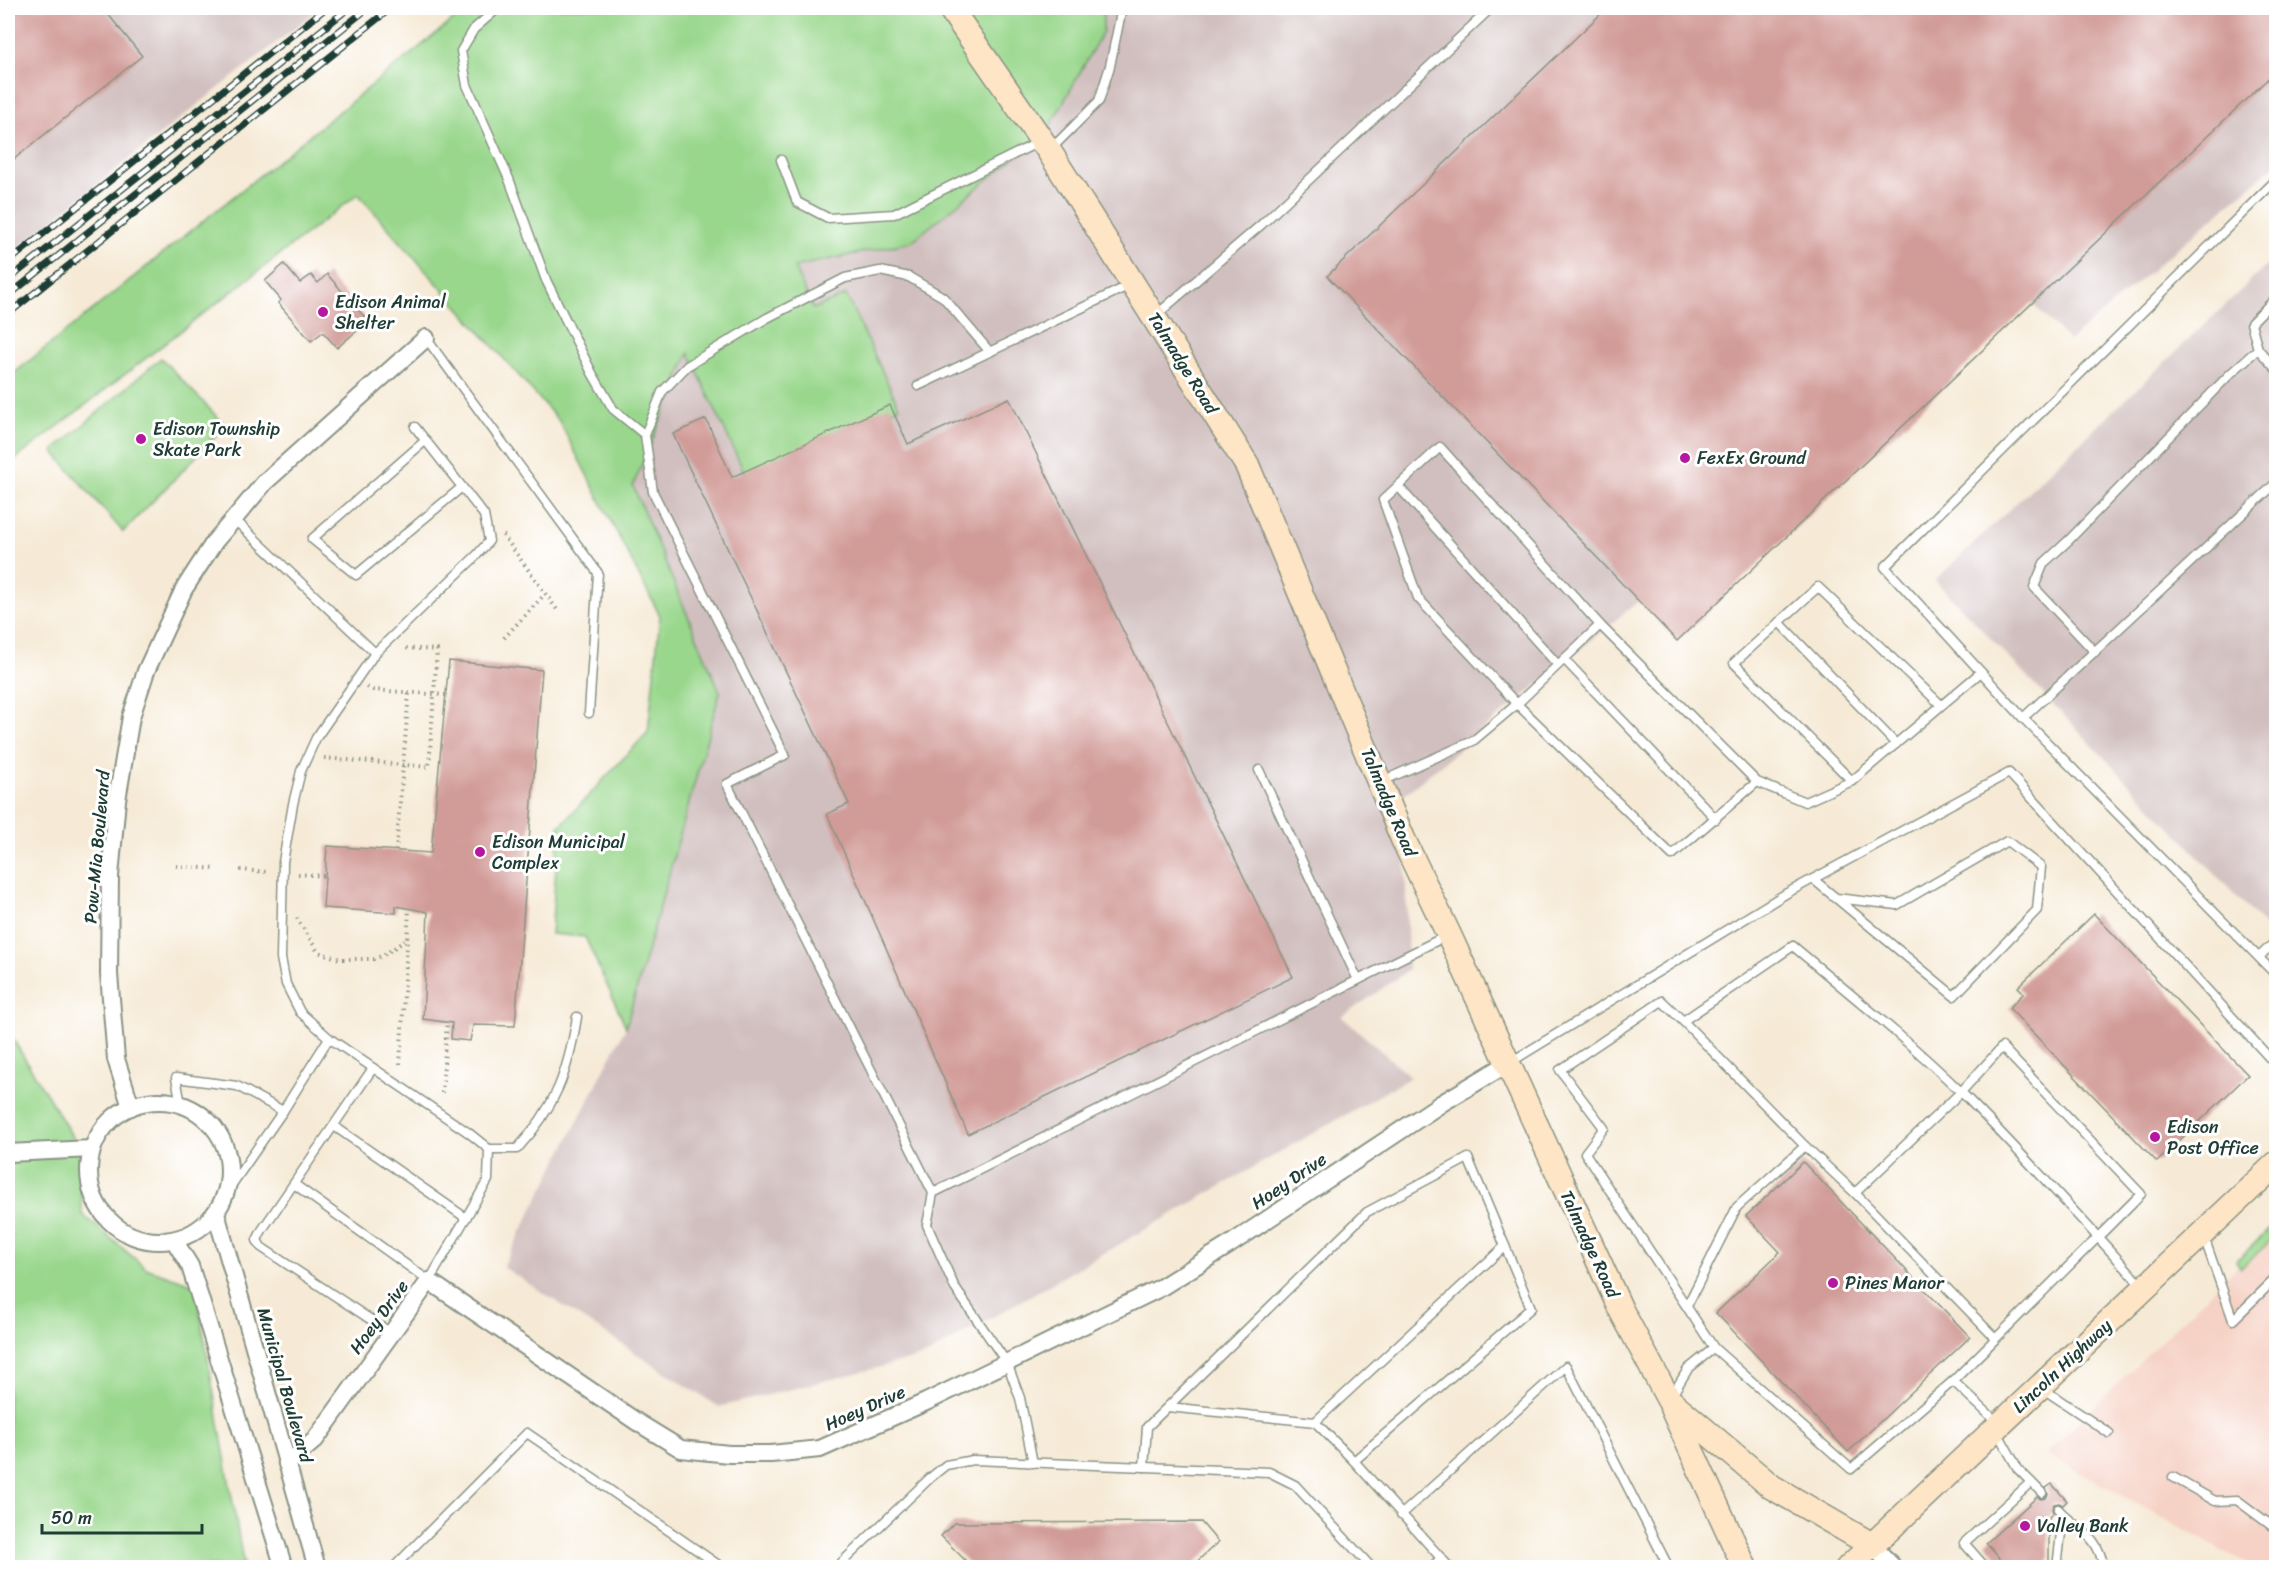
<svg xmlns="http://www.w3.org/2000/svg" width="2284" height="1575" viewBox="0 0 2284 1575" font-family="Sriracha,sans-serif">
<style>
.built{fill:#f6d1c5}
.industrial{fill:#d1bfbf}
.green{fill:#99d78c;stroke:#5c8a60;stroke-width:1.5}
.building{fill:#d19b98}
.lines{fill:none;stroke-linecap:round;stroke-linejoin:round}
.lane-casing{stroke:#8a9485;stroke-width:11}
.street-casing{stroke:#8a9485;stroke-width:20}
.secondary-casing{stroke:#8a9485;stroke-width:27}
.path{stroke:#8a9485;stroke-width:4;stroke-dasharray:1.5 4.5;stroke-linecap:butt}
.lane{stroke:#fff;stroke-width:8}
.street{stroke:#fff;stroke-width:16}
.secondary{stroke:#fde5c5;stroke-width:24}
.rail-casing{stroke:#1f3d34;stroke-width:7}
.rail{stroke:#fff;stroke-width:4.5;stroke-dasharray:14;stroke-linecap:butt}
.poi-dot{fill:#b5179e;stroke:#fff;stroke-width:2}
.labels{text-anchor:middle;stroke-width:6;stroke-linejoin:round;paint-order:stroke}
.poi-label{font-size:18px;fill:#1f3d34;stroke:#fff;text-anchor:start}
.street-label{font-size:18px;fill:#1f3d34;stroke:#fff}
</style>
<rect width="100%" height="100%" fill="#fff"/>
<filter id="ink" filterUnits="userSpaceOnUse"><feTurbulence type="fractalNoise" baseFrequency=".0167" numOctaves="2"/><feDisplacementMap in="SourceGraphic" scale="12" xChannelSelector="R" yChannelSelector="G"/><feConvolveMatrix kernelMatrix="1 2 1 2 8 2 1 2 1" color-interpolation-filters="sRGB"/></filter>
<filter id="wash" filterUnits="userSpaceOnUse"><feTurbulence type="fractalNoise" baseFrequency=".008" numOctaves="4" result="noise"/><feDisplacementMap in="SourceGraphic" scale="24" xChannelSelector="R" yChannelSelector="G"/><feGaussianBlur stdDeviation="1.35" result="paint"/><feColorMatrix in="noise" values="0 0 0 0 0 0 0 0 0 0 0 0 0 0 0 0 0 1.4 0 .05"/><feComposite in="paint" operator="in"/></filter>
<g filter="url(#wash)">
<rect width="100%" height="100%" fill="#f6ead6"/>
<polygon class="built" points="2276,1228 2276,1567 2253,1567 2046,1454"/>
<g class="industrial">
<polygon points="8,8 320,8 8,255"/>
<polygon points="1103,8 2276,8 2276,164 2069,341 2017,288 1404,795 1408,970 1342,1017 1411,1077 925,1356 719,1407 503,1267 626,1027 720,692 633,486 690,352 746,476 899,407 846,295 812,309 794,267 911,242 1103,31"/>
<polygon points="2276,257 2276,938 1935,580"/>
</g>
<g class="green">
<polygon points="468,8 1103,8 1103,31 1048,130 911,242 794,267 813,309 846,295 899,407 746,476 689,353 633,486 720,692 626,1027 585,937 551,934 559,827 648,732 660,616 559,421 358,194 8,465 8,378"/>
<polygon points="161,358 226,426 123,532 53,451"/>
<polygon points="8,1031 80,1149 82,1214 146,1268 195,1285 244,1567 8,1567"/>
<polygon points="2276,1223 2276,1236 2241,1268 2236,1261"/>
</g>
<g id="blocks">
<g class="building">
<polygon points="8,8 103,8 142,56 8,164"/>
<polygon points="1607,8 2277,8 2277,70 1677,641 1327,276"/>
<polygon points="284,264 300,283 311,275 318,283 327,274 368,321 337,348 323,332 311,341 278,303 281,300 265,281"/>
<polygon points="1009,398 1293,977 968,1134 827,814 849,804 673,434 706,419 732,477 890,405 908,444"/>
<polygon points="449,661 542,670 515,1026 473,1025 470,1041 451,1039 452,1023 423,1019 428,912 396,906 396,913 323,908 327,846 431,853"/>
<polygon points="2094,914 2248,1075 2157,1162 2009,1008 2024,993 2018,987"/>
<polygon points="1803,1162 1970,1337 1848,1452 1716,1313 1780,1252 1746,1216"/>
<polygon points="2052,1484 2067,1501 2063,1505 2059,1503 2054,1504 2052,1508 2053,1513 2049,1517 2049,1560 2041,1568 2008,1568 1986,1543 2037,1497 2041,1499 2046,1498 2048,1494 2046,1488"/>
<polygon points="1201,1522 1218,1542 1190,1568 973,1568 941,1536 954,1523"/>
</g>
</g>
</g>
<g filter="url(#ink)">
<use href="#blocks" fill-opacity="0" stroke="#8a9485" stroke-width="1.5"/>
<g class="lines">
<g class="lane-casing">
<g id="lane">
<polyline points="498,8 474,29 461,51 467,85 509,179 546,280 592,373 613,409 645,435"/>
<polyline points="1051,149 1099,101 1110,66 1122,8"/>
<polyline points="781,160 797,202 828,218 894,214 1041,141"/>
<polyline points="1154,317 1262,224 1491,8"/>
<polyline points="426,338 598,573 589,713"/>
<polyline points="2258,349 2251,323 2276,298"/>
<polyline points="990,352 943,297 909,277 880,271 845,278 767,318 687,366 662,392 645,435 653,492 785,755 727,784 933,1193 1446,936"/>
<polyline points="918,386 1132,284"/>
<polyline points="426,440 312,539 356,575 462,487"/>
<polyline points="2276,483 2023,718 2276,975"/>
<polyline points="1398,486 1558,665"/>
<polyline points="234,519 375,653"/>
<polyline points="1779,622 1896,744"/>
<polyline points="2095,652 2034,587 2044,563 2069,540 2230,374 2258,349 2276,369"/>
<polyline points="1564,659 1716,819"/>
<polyline points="1981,672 1885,567 2276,180"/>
<polyline points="1259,770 1358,980"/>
<polyline points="1852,781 1734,663 1818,587 1941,705"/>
<polyline points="1380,782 1473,741 1517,704 1600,625"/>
<polyline points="1757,782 1672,855 1517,704 1418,598 1383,500 1440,447 1600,625 1757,782 1805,802 1852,781 1981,672 2023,718"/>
<polyline points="1813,879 1954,996 2037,910 2041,867 2007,841 1897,905 1836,898"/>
<polyline points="2259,957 2276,941"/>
<polyline points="1509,1063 1787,893 2009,773 2276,1065"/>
<polyline points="373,1068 262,1230 257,1240 261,1247 391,1333"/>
<polyline points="181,1104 176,1078 237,1086 283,1111"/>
<polyline points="334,1126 466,1218"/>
<path d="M489,1149H517C556,1107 568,1072 577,1017"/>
<polyline points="294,1184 429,1281 488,1180 489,1149 469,1133 329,1038"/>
<polyline points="226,1193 283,1111 329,1038 300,1012 286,984 281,958 283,862 293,804 301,771 316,738 375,653 476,556 489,541 484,515 415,427"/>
<polyline points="933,1193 927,1225 955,1288 1007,1363 1020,1398 1033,1463"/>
<polyline points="1855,1193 1995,1338"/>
<polyline points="2204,1237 2233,1320 2276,1278"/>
<polyline points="1687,1306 1737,1207 1805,1146"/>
<path d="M1714,1348L1851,1469L1953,1381L2089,1246L2141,1194L2002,1047L1961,1092L1855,1193L1805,1146L1683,1021L1793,946C1850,994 1909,1041 1962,1093C2025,1156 2084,1222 2143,1287"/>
<polyline points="1953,1381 1997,1422"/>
<polyline points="2043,1389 2109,1433"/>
<polyline points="1671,1397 1688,1369 1714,1348 1585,1153 1604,1128 1560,1070 1662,1001 1683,1021"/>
<polyline points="1168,1407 1315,1422 1354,1461 1450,1568"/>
<polyline points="1315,1422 1505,1246"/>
<polyline points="1996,1430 2018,1469 2042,1493"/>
<polyline points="1144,1467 1147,1427 1367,1212 1468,1158 1531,1308 1354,1461"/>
<polyline points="2173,1477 2215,1501 2237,1500 2276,1529"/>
<path d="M2058,1509C2079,1532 2097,1532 2104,1568"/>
<polyline points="1401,1515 1566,1366 1669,1568"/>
<polyline points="393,1568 527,1433 723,1568"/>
<polyline points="836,1568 930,1478 946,1465 973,1460 1269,1472 1295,1485 1372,1568"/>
<polyline points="1431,1568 1441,1558"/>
<polyline points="1986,1568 1964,1543 2031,1482"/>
<polyline points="2057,1568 2063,1515"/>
</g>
</g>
<g class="street-casing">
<g id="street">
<circle cx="159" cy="1171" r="70"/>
<polyline points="131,1107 116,1059 109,974 110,876 117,800 131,717 146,671 184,589 215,541 234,519 265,482 426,338"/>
<polyline points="8,1153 92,1149"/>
<polyline points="216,1213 317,1568"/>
<polyline points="174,1240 190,1266 284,1568"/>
<polyline points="287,1464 315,1440 429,1281 637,1422 681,1449 729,1454 771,1454 820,1449 926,1402 1160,1288 1229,1245 1442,1103 1507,1064"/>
<polyline points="1872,1545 1894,1568"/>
</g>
</g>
<g class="secondary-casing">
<g id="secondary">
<polyline points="950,8 1049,151 1247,465 1403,839 1449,935 1621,1310 1669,1400 1772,1487 1872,1545"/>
<polyline points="1672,1408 1745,1568"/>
<polyline points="1848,1568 2276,1164"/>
</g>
</g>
<g class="path">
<polyline points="503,535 558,611"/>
<polyline points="504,638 545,594"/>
<polyline points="367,687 373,690 446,695"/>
<polyline points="324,758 429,767 437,650 402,648"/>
<polyline points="396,851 409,692"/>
<polyline points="176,866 216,869"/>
<polyline points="240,870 269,872"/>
<polyline points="298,874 325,876"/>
<polyline points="297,918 318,952 340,959 374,959 384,955 407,939"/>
<polyline points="400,1064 409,908"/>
<polyline points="442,1093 447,1022"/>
</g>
<use href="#lane" class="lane"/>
<use href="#street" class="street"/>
<use href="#secondary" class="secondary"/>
<g class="rail-casing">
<g id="rail">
<polyline points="8,262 326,8"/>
<polyline points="8,280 349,8"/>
<polyline points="8,296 368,8"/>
<polyline points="8,314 391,8"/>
</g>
</g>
<use href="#rail" class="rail"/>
</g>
</g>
<g class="poi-dot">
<circle cx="323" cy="312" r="6"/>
<circle cx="141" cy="439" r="6"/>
<circle cx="1685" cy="458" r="6"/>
<circle cx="480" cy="852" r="6"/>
<circle cx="2155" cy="1137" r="6"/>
<circle cx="1833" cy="1283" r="6"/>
<circle cx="2025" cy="1526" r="6"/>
</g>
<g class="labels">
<g class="poi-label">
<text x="335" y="308">Edison Animal<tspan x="335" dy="21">Shelter</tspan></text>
<text x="153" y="435">Edison Township<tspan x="153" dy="21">Skate Park</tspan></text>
<text x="1697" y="464">FexEx Ground</text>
<text x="492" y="848">Edison Municipal<tspan x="492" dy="21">Complex</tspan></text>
<text x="2167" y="1133">Edison<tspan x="2167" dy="21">Post Office</tspan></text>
<text x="1845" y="1289">Pines Manor</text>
<text x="2037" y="1532">Valley Bank</text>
</g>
<g class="street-label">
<text transform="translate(1183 363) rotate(58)" y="6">Talmadge Road</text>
<text transform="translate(1389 802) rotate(67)" y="6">Talmadge Road</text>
<text transform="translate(97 847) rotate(-85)" y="6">Pow-Mia Boulevard</text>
<text transform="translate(1289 1181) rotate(-34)" y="6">Hoey Drive</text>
<text transform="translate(1590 1244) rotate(65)" y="6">Talmadge Road</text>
<text transform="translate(379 1317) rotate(-54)" y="6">Hoey Drive</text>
<text transform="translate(2062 1366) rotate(-43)" y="6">Lincoln Highway</text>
<text transform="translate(285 1385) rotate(74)" y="6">Municipal Boulevard</text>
<text transform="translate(865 1408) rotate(-24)" y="6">Hoey Drive</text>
</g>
</g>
<rect width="2284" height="1575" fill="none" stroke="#fff" stroke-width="30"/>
<path d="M42 1524v9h160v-9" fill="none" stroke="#1f3d34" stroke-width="3"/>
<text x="51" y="1524" font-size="18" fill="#1f3d34" stroke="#ffffff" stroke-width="4.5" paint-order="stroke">50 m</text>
</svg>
